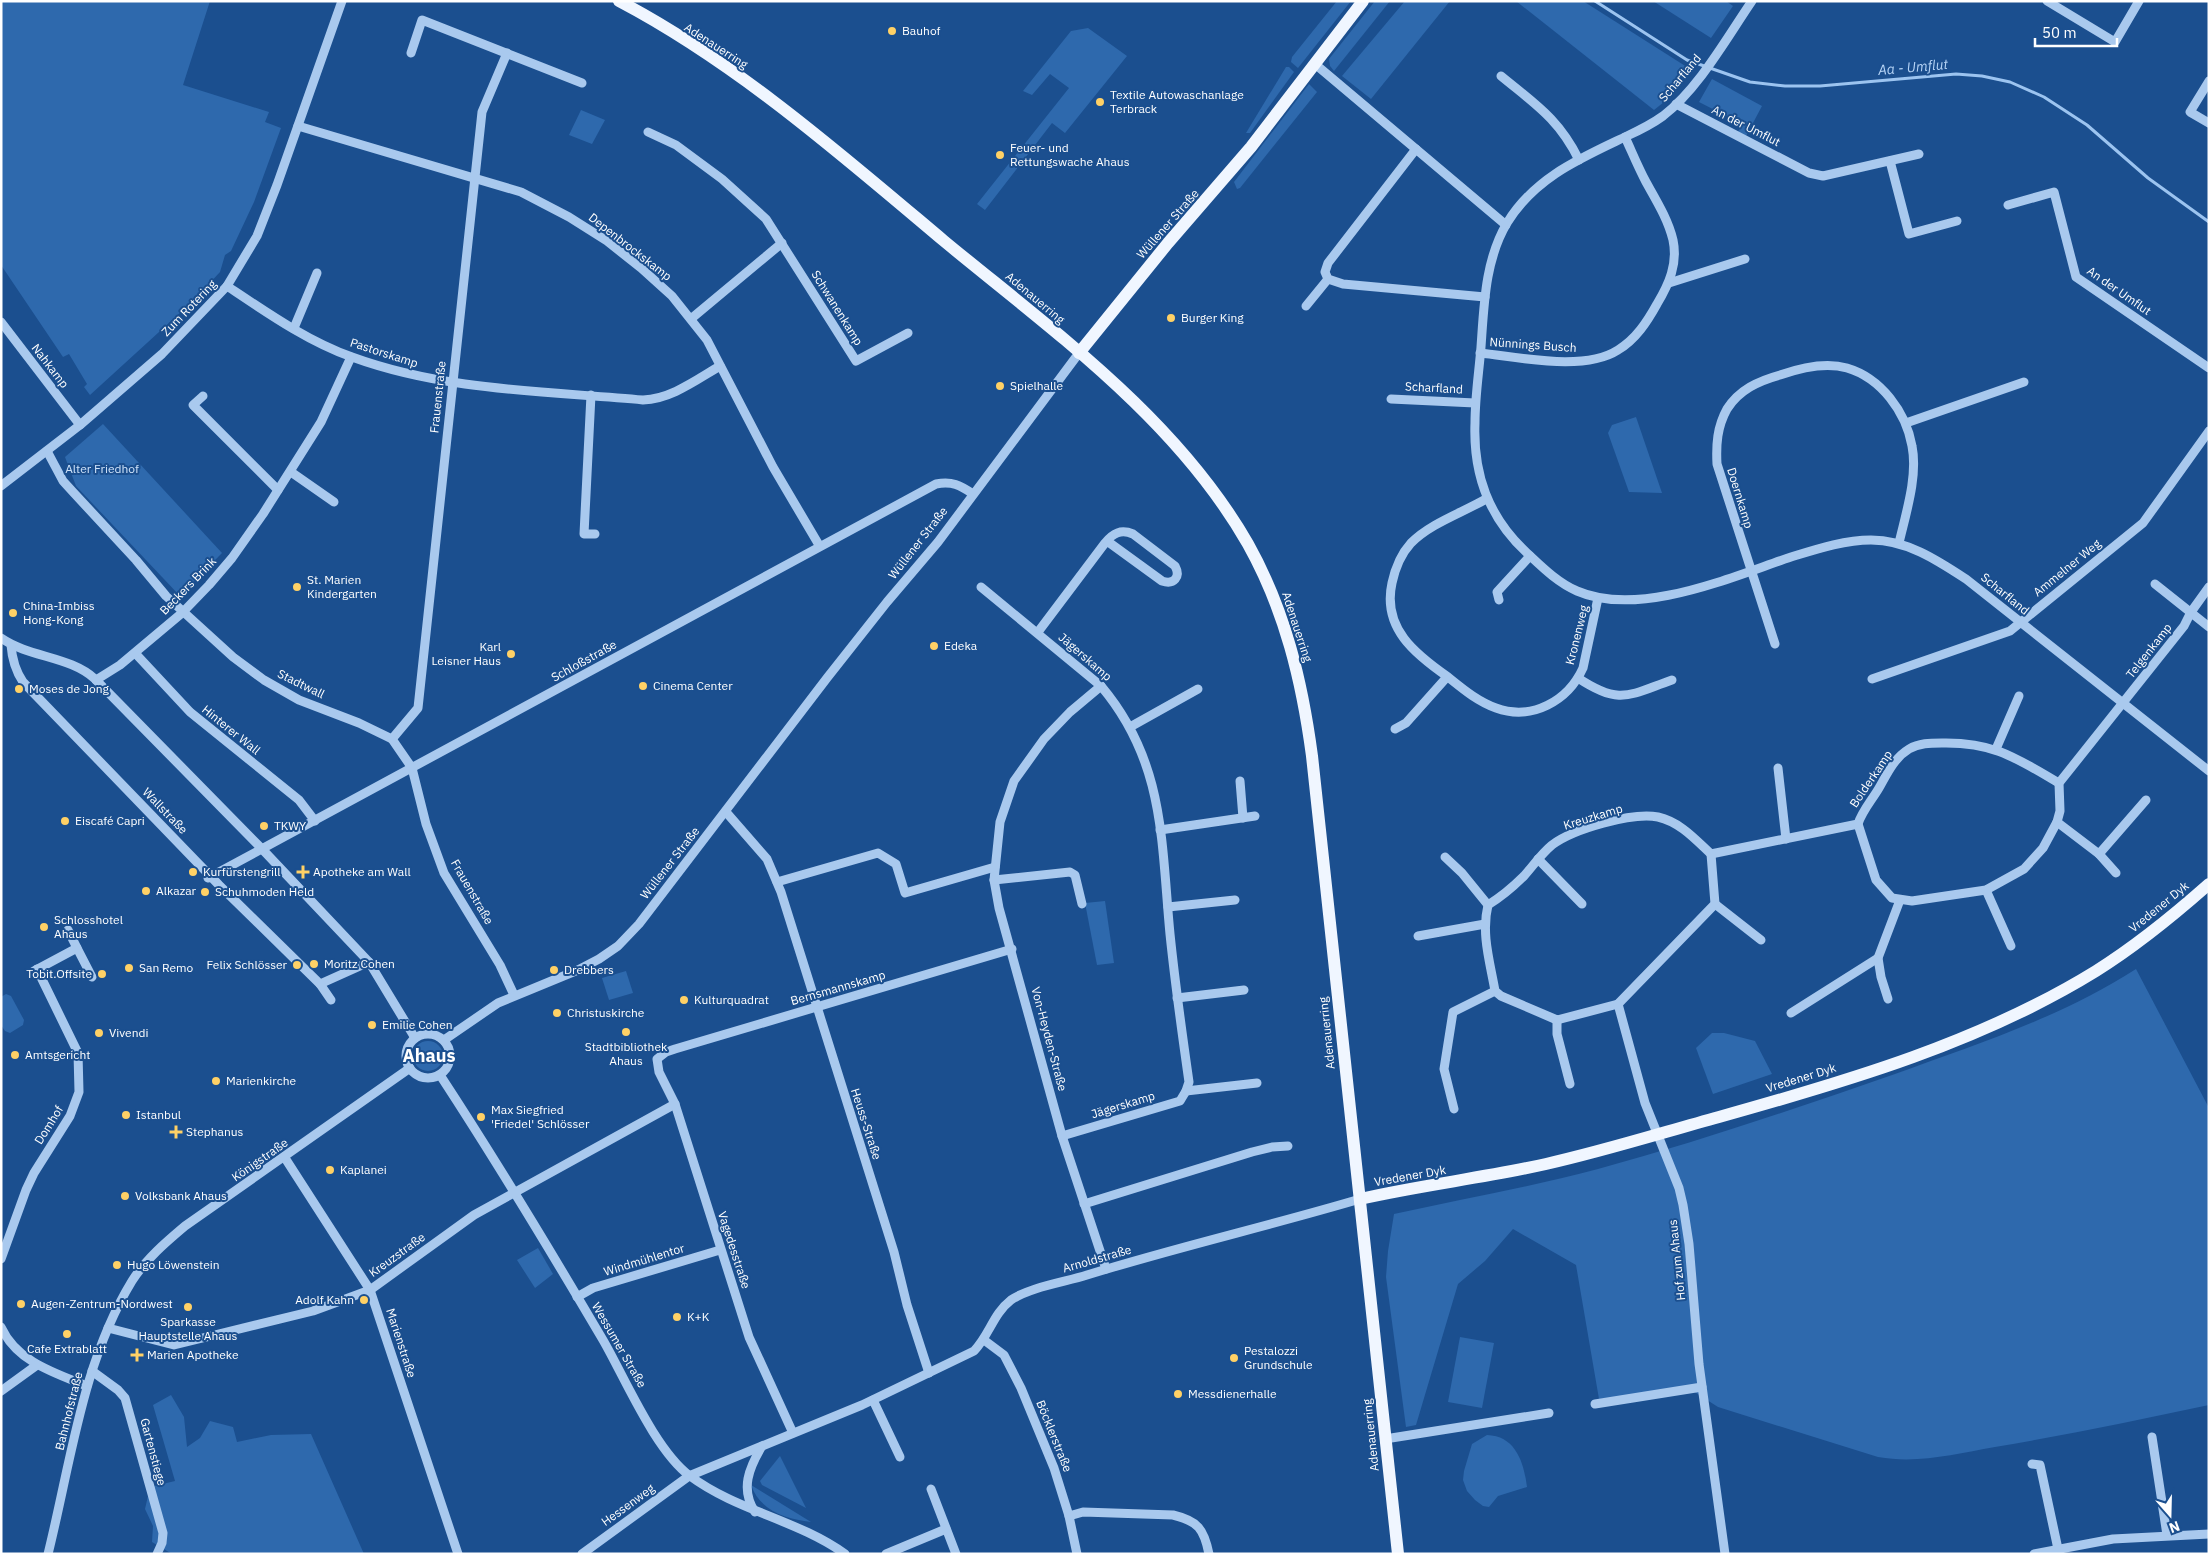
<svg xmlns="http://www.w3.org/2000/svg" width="2210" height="1555" viewBox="0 0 2210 1555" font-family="'IBM Plex Sans',sans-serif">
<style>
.green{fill:#2e69ad}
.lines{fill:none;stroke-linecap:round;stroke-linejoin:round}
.stream{stroke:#9cc4f0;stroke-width:3}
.minor{stroke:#a9c9ee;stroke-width:9}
.major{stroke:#f0f6ff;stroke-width:12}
.poi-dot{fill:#ffd166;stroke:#1b4f8f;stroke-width:2}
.labels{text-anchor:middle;stroke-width:4;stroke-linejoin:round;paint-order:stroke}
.poi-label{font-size:12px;fill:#fff;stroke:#1b4f8f;text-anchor:start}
.street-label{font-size:12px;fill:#fff;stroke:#1b4f8f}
.park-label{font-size:12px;fill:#cfe3fa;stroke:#1b4f8f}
.water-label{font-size:14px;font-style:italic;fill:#b5d3f5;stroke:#1b4f8f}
.district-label{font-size:18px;font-weight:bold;fill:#fff;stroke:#1b4f8f}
</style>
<rect width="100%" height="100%" fill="#1b4f8f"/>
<g class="green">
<polygon points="1,1 210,1 183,85 269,112 265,122 281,128 254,202 231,251 225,255 220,272 193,301 90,395 84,387 87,384 69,354 63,357 1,265"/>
<polygon points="1337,1 1351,1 1298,68 1291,62 1292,57"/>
<polygon points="1375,1 1390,1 1334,71 1330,66 1329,59"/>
<polygon points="1405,1 1450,1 1371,99 1342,76"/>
<polygon points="1516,1 1583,1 1690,69 1669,98 1654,110"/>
<polygon points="1653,1 1726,1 1733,6 1711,38"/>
<polygon points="1088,28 1127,56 1065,133 1052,123 985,210 977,204 1069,88 1050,74 1032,95 1023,91 1071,31"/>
<polygon points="1286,67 1289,67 1294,72 1250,133 1246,133"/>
<polygon points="1712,79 1762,106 1746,136 1738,132 1742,124 1699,102"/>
<polygon points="1309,84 1317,92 1240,188 1237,189 1234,182"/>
<polygon points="581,110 605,120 592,144 569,135"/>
<polygon points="1636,417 1662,493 1629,492 1608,433 1612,425"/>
<polygon points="103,424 222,553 180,596 76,486 65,457"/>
<polygon points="1105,901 1114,963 1097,965 1085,903"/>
<path d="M2136,969L2209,1108V1405C2138,1420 2067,1435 1995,1447C1955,1454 1918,1464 1878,1457L1718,1407L1693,1391L1599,1399L1576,1265L1513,1229L1485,1261L1458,1284L1416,1425L1406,1427L1386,1277L1388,1251L1394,1214C1462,1199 1531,1187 1598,1169C1698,1142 1797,1108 1895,1074C1978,1044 2061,1017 2136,969Z"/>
<polygon points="626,971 633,993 609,1000 602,978"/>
<polygon points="6,994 11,996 24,1020 23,1025 10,1033 5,1031 1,1025 1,997"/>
<polygon points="1712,1033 1724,1033 1755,1041 1772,1074 1713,1094 1696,1048"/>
<circle cx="428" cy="1056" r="15"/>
<polygon points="538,1248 553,1274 535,1288 517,1260"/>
<polygon points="1460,1337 1494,1343 1482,1408 1448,1402"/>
<polygon points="171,1395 184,1417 187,1447 200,1438 210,1421 233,1427 237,1442 271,1435 311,1434 364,1554 172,1554 152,1542 153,1526 145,1509 150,1487 175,1481 153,1405"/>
<path d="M1487,1435C1516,1436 1524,1463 1527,1487L1498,1496L1489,1507L1483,1506L1475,1500L1467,1491L1463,1480L1464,1471L1472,1444Z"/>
<polygon points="780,1456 806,1508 762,1485 760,1481"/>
<path d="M751,1485L811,1522C786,1519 760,1511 751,1485Z"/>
</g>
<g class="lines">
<polyline class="stream" points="1595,1 1687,60 1750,82 1785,86 1820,86 1956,74 1982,76 2010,82 2044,97 2087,125 2148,178 2209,222"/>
<g class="minor">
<path d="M1752,1C1726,39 1699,88 1663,116C1652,124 1640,130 1627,136C1581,158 1535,177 1507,223C1485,260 1484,305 1481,347C1479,372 1475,397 1475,423C1473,474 1488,517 1527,553C1542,567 1558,583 1577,591C1639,618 1731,577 1791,557C1817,549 1844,540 1871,540C1907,540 1937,560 1966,579L2209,771"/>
<polyline points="2047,1 2115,42 2139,1"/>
<polyline points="411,53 422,20 582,83"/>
<polyline points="1315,64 1506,225"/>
<path d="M1501,76C1535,104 1559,119 1579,160"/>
<polyline points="2209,81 2190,112 2209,123"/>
<polyline points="1676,104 1809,173 1823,176 1919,154"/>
<polyline points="298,126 521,192 569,217 607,241 641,268 672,296 707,340 773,467 819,545"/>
<polyline points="648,132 676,145 722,179 766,219 856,361 908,333"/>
<polyline points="1416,149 1328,263 1325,272 1328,279 1343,284 1485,297"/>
<polyline points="1890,161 1909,234 1957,221"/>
<polyline points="2008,205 2054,192 2076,277 2209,368"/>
<polyline points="1669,283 1745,259"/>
<path d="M227,286C266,312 307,341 352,357C445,391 545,391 643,400C671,399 696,380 720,366"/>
<polyline points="1306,306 1328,279"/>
<polyline points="692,318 782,243"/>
<polyline points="1,322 80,425"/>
<polyline points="294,328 317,273"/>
<path d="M1480,353C1519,357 1584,372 1618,350C1636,339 1647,322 1657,304C1669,284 1678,264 1673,240C1668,219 1656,200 1646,182C1638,167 1632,152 1625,137"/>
<polyline points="591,395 584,534 595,534"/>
<polyline points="203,396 193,405 278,490"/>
<polyline points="1391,399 1475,403"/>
<polyline points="1906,423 2024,382"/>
<polyline points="47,451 63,481 73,492 136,560 166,596 233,657 264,680 299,700 359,723 392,739 412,768 426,824 444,873 500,965 514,995"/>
<polyline points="291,472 334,502"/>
<polyline points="1,486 80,425 162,354 227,286 257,236 277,185 342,1"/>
<path d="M1486,499C1462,513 1431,523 1411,543C1401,554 1395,569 1392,583C1382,628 1415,654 1448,677C1463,689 1477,701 1496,708C1532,721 1568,701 1583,668L1598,598"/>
<polyline points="2155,584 2209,627"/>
<path d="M981,587L1101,686C1165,762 1161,840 1170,934C1175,983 1182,1033 1189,1082L1186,1091L1180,1101L1062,1136"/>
<polyline points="1499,600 1497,592 1530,556"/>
<path d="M1038,632L1105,543C1113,533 1121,529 1133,534L1175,566C1181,577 1174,585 1162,581L1107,541"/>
<path d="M1,638C30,658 70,656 95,679L263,850L369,962L415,1038"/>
<path d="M1775,644L1717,464C1716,445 1717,427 1727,409C1739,390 1758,381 1780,375C1800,368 1826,362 1847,368C1881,378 1906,412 1912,446C1918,476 1906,513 1899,543"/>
<path d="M11,645C12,659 15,670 23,682L219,885L320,984L369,962"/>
<polyline points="135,653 190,712 299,800 315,821"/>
<path d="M1578,678C1620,706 1629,695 1672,680"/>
<polyline points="1872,679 2010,631 2143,523 2209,431"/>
<polyline points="96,680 120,665 182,613 209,585 232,558 263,514 321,422 351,357"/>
<polyline points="1101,686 1070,712 1044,739 1014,781 1000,822 994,880 999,908 1062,1136 1106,1269"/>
<polyline points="1130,727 1198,689"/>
<polyline points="1395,729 1406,723 1447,677"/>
<polyline points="392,739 418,708 482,112 507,53"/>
<polyline points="1996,749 2019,696"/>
<polyline points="1778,768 1786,839"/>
<polyline points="1240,781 1243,818"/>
<polyline points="726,812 767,859 781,892 894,1252 907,1305 929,1373"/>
<polyline points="2057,822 2099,854 2146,800"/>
<polyline points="1858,824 1876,880 1892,898 1912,901 1986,890 2024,869 2043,848 2057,822 2060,811 2059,783 2184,626 2191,612 2209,587"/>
<polyline points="1160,830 1255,816"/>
<polyline points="2099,854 2116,873"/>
<path d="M1445,857L1462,873L1488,905C1501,897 1513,887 1524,876C1533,866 1541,854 1552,845C1573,829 1632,812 1658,817C1680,822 1695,839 1711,854L1858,824C1862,811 1872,800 1879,788C1887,774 1894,758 1909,749C1919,743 1930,743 1942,743C1994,742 2016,758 2059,783"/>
<polyline points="1538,859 1582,904"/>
<path d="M208,878L936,484C952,481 960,485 973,494"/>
<polyline points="994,880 1070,872 1075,875 1082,904"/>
<polyline points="777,882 878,853 896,864 905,893 995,867"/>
<polyline points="1986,890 2011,946"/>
<polyline points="1715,904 1761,940"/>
<path d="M1488,905C1481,934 1490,962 1495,991L1501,996L1557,1020L1618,1004L1645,1103L1679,1188L1683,1205L1689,1244L1699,1364L1725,1554"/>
<polyline points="1168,907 1235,900"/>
<polyline points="1418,936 1485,924"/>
<polyline points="77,948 92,977"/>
<polyline points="34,971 77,948 68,930"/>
<polyline points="320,984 331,1000"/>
<polyline points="1177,998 1244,990"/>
<polyline points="1888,999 1881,977 1878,958 1900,900"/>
<polyline points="1618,1004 1715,904 1711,854"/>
<polyline points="1791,1013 1878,958"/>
<polyline points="1557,1020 1557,1034 1570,1084"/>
<circle cx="428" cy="1056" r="22"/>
<polyline points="444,1040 498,1003 578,970 599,959 618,946 639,924 827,678 887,602 938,542 1079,353"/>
<path d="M440,1075C497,1162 550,1250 603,1340C625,1378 655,1450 690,1476C737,1511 798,1520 845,1554"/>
<polyline points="1186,1091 1257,1083"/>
<polyline points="1454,1109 1444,1069 1453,1012 1495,991"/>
<polyline points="285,1158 370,1290 458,1554"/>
<polyline points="1084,1204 1252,1152 1272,1147 1288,1146"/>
<polyline points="1,1259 26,1190 34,1173 70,1116 79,1092 78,1053 37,969"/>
<polyline points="577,1297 593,1288 720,1250"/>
<path d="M1,1327C17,1362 55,1373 87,1386"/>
<polyline points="108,1328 174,1345 313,1311 370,1290 474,1215 675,1104"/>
<polyline points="984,1340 1004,1355 1021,1388 1054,1468 1069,1516 1077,1554"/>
<polyline points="92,1371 118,1390 125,1398 163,1533 162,1543 157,1554"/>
<polyline points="1,1391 37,1365"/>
<polyline points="873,1400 900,1457"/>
<polyline points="1595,1404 1702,1387"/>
<polyline points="793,1433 749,1337 675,1104 659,1072 657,1059 666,1052 675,1049 1012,949"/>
<polyline points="2152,1437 2167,1535"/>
<polyline points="1385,1439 1549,1413"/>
<polyline points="2032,1464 2040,1465 2058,1549"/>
<polyline points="931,1489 956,1554"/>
<path d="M755,1512C740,1489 749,1468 762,1446"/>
<path d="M1069,1516L1083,1512L1173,1515C1198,1521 1204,1529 1209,1554"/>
<path d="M48,1554C71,1462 82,1363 132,1281C146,1259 166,1242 185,1226L410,1068"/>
<path d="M582,1554L689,1476L862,1405L974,1351C990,1334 993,1314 1011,1300C1030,1287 1065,1282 1087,1275C1177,1247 1269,1226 1360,1199"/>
<polyline points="886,1554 946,1529"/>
<polyline points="2034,1554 2113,1539 2209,1534"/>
</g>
<g class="major">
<path d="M619,1C737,63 843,156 944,241C1053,331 1176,418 1248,544C1285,610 1302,681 1312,756L1398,1554"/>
<polyline points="1079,353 1168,243 1251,147 1363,1"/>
<path d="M1360,1199C1421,1185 1484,1178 1546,1164C1604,1151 1661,1133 1719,1117C1848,1081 1981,1042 2096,971C2136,946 2174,915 2209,884"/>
</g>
</g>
<g class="poi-dot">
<circle cx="892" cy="31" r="5"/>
<circle cx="1100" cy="102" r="5"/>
<circle cx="1000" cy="155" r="5"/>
<circle cx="1171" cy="318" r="5"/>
<circle cx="1000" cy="386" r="5"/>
<circle cx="297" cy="587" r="5"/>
<circle cx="13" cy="613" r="5"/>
<circle cx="934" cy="646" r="5"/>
<circle cx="511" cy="654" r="5"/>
<circle cx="643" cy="686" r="5"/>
<circle cx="19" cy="689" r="5"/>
<circle cx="65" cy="821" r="5"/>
<circle cx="264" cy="826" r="5"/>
<circle cx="193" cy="872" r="5"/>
<path d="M300.5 864.5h5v5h5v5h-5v5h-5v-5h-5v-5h5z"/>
<circle cx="146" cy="891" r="5"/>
<circle cx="205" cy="892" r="5"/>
<circle cx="44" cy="927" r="5"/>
<circle cx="314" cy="964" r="5"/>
<circle cx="297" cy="965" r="5"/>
<circle cx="129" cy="968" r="5"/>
<circle cx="554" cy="970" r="5"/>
<circle cx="102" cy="974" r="5"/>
<circle cx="684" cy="1000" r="5"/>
<circle cx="557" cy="1013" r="5"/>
<circle cx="372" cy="1025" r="5"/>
<circle cx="626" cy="1032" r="5"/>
<circle cx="99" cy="1033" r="5"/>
<circle cx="15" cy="1055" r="5"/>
<circle cx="216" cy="1081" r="5"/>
<circle cx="126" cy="1115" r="5"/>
<circle cx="481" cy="1117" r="5"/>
<path d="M173.5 1124.5h5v5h5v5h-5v5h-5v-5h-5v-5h5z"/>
<circle cx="330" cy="1170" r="5"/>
<circle cx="125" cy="1196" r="5"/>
<circle cx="117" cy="1265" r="5"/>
<circle cx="364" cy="1300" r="5"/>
<circle cx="21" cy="1304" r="5"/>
<circle cx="188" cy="1307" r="5"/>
<circle cx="677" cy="1317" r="5"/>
<circle cx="67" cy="1334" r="5"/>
<path d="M134.5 1347.5h5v5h5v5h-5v5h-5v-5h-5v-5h5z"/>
<circle cx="1234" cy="1358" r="5"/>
<circle cx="1178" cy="1394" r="5"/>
</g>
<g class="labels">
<g class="poi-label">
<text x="902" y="35">Bauhof</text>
<text x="1110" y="99">Textile Autowaschanlage<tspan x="1110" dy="14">Terbrack</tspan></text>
<text x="1010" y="152">Feuer- und<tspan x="1010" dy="14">Rettungswache Ahaus</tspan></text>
<text x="1181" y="322">Burger King</text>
<text x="1010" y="390">Spielhalle</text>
<text x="307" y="584">St. Marien<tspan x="307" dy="14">Kindergarten</tspan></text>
<text x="23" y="610">China-Imbiss<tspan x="23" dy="14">Hong-Kong</tspan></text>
<text x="944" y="650">Edeka</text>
<text x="501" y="651" text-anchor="end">Karl<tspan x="501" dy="14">Leisner Haus</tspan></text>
<text x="653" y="690">Cinema Center</text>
<text x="29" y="693">Moses de Jong</text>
<text x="75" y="825">Eiscafé Capri</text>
<text x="274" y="830">TKWY</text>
<text x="203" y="876">Kurfürstengrill</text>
<text x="313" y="876">Apotheke am Wall</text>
<text x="156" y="895">Alkazar</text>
<text x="215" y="896">Schuhmoden Held</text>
<text x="54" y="924">Schlosshotel<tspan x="54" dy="14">Ahaus</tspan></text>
<text x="324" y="968">Moritz Cohen</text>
<text x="287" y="969" text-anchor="end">Felix Schlösser</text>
<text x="139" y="972">San Remo</text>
<text x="564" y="974">Drebbers</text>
<text x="92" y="978" text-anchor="end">Tobit.Offsite</text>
<text x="694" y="1004">Kulturquadrat</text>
<text x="567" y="1017">Christuskirche</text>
<text x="382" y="1029">Emilie Cohen</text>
<text x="109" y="1037">Vivendi</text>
<text x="626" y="1051" text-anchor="middle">Stadtbibliothek<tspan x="626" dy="14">Ahaus</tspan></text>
<text x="25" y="1059">Amtsgericht</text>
<text x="226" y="1085">Marienkirche</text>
<text x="491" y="1114">Max Siegfried<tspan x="491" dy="14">'Friedel' Schlösser</tspan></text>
<text x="136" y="1119">Istanbul</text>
<text x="186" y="1136">Stephanus</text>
<text x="340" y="1174">Kaplanei</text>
<text x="135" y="1200">Volksbank Ahaus</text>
<text x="127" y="1269">Hugo Löwenstein</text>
<text x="354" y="1304" text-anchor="end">Adolf Kahn</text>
<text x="31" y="1308">Augen-Zentrum-Nordwest</text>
<text x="687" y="1321">K+K</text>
<text x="188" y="1326" text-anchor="middle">Sparkasse<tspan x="188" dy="14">Hauptstelle Ahaus</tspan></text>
<text x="67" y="1353" text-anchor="middle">Cafe Extrablatt</text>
<text x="1244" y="1355">Pestalozzi<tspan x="1244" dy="14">Grundschule</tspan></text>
<text x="147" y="1359">Marien Apotheke</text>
<text x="1188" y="1398">Messdienerhalle</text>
</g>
<g class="street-label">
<text transform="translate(716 46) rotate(33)" y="4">Adenauerring</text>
<text transform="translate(1680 78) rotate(-50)" y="4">Scharfland</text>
<text transform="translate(1746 126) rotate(27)" y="4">An der Umflut</text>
<text transform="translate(1168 224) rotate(-49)" y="4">Wüllener Straße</text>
<text transform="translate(630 247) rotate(38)" y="4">Depenbrockskamp</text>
<text transform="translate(2119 291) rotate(35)" y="4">An der Umflut</text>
<text transform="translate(1035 298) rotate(40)" y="4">Adenauerring</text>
<text transform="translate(189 308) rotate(-46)" y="4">Zum Rotering</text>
<text transform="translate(837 308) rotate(58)" y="4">Schwanenkamp</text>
<text transform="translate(1533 345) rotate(4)" y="4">Nünnings Busch</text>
<text transform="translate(384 353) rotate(18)" y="4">Pastorskamp</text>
<text transform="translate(50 366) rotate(52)" y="4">Nahkamp</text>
<text transform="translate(1434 388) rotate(3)" y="4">Scharfland</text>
<text transform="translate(438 397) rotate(-84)" y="4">Frauenstraße</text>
<text transform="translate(1740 498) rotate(73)" y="4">Doernkamp</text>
<text transform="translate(918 543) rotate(-52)" y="4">Wüllener Straße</text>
<text transform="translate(2067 568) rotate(-39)" y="4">Ammelner Weg</text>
<text transform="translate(188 586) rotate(-46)" y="4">Beckers Brink</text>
<text transform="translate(2005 594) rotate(39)" y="4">Scharfland</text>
<text transform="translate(1297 627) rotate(72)" y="4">Adenauerring</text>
<text transform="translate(1577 635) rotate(-76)" y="4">Kronenweg</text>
<text transform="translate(2149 651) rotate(-52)" y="4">Telgenkamp</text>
<text transform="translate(1085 657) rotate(41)" y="4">Jägerskamp</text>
<text transform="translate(584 661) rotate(-29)" y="4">Schloßstraße</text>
<text transform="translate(301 684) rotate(26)" y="4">Stadtwall</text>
<text transform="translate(231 730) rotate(39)" y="4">Hinterer Wall</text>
<text transform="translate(1871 779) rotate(-56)" y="4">Bolderkamp</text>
<text transform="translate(165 811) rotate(46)" y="4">Wallstraße</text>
<text transform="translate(1593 817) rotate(-17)" y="4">Kreuzkamp</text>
<text transform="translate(670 863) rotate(-52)" y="4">Wüllener Straße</text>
<text transform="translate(472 892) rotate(60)" y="4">Frauenstraße</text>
<text transform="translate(2159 907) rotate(-39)" y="4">Vredener Dyk</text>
<text transform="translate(838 988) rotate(-16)" y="4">Bernsmannskamp</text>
<text transform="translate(1327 1033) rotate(-96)" y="4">Adenauerring</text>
<text transform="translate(1049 1039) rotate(75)" y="4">Von-Heyden-Straße</text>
<text transform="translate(1801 1078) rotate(-17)" y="4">Vredener Dyk</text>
<text transform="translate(1123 1105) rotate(-17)" y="4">Jägerskamp</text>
<text transform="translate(866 1124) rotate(72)" y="4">Heuss-Straße</text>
<text transform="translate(49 1125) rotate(-58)" y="4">Domhof</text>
<text transform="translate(260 1160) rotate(-35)" y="4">Königstraße</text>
<text transform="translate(1410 1176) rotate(-10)" y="4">Vredener Dyk</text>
<text transform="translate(734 1250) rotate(72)" y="4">Vagedesstraße</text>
<text transform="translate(397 1255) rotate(-36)" y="4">Kreuzstraße</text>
<text transform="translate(1097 1259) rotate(-16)" y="4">Arnoldstraße</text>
<text transform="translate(644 1260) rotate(-17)" y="4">Windmühlentor</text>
<text transform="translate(1677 1260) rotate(-96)" y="4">Hof zum Ahaus</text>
<text transform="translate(401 1343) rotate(72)" y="4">Marienstraße</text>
<text transform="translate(619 1345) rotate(60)" y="4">Wessumer Straße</text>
<text transform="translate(69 1411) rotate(-76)" y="4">Bahnhofstraße</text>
<text transform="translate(1371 1435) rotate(-96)" y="4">Adenauerring</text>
<text transform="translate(1054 1436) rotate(68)" y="4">Böcklerstraße</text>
<text transform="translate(153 1452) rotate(75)" y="4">Gartenstiege</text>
<text transform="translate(628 1505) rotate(-36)" y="4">Hessenweg</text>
</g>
<g class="park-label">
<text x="102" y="473">Alter Friedhof</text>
</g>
<g class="water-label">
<text transform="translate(1913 67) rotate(-5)" y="5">Aa - Umflut</text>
</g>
<g class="district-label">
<text x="429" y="1062">Ahaus</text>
</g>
</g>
<rect width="2210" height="1555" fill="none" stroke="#ffffff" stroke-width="5"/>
<g transform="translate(2170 1515) rotate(160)" stroke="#1b4f8f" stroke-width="4" paint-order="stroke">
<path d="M0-4L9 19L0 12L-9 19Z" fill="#ffffff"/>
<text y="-8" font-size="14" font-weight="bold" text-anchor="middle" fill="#ffffff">N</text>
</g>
<path d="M2035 38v8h82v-8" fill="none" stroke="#ffffff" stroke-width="2.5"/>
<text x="2042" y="38" font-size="15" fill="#ffffff" stroke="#1b4f8f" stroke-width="4" paint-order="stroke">50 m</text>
</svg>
